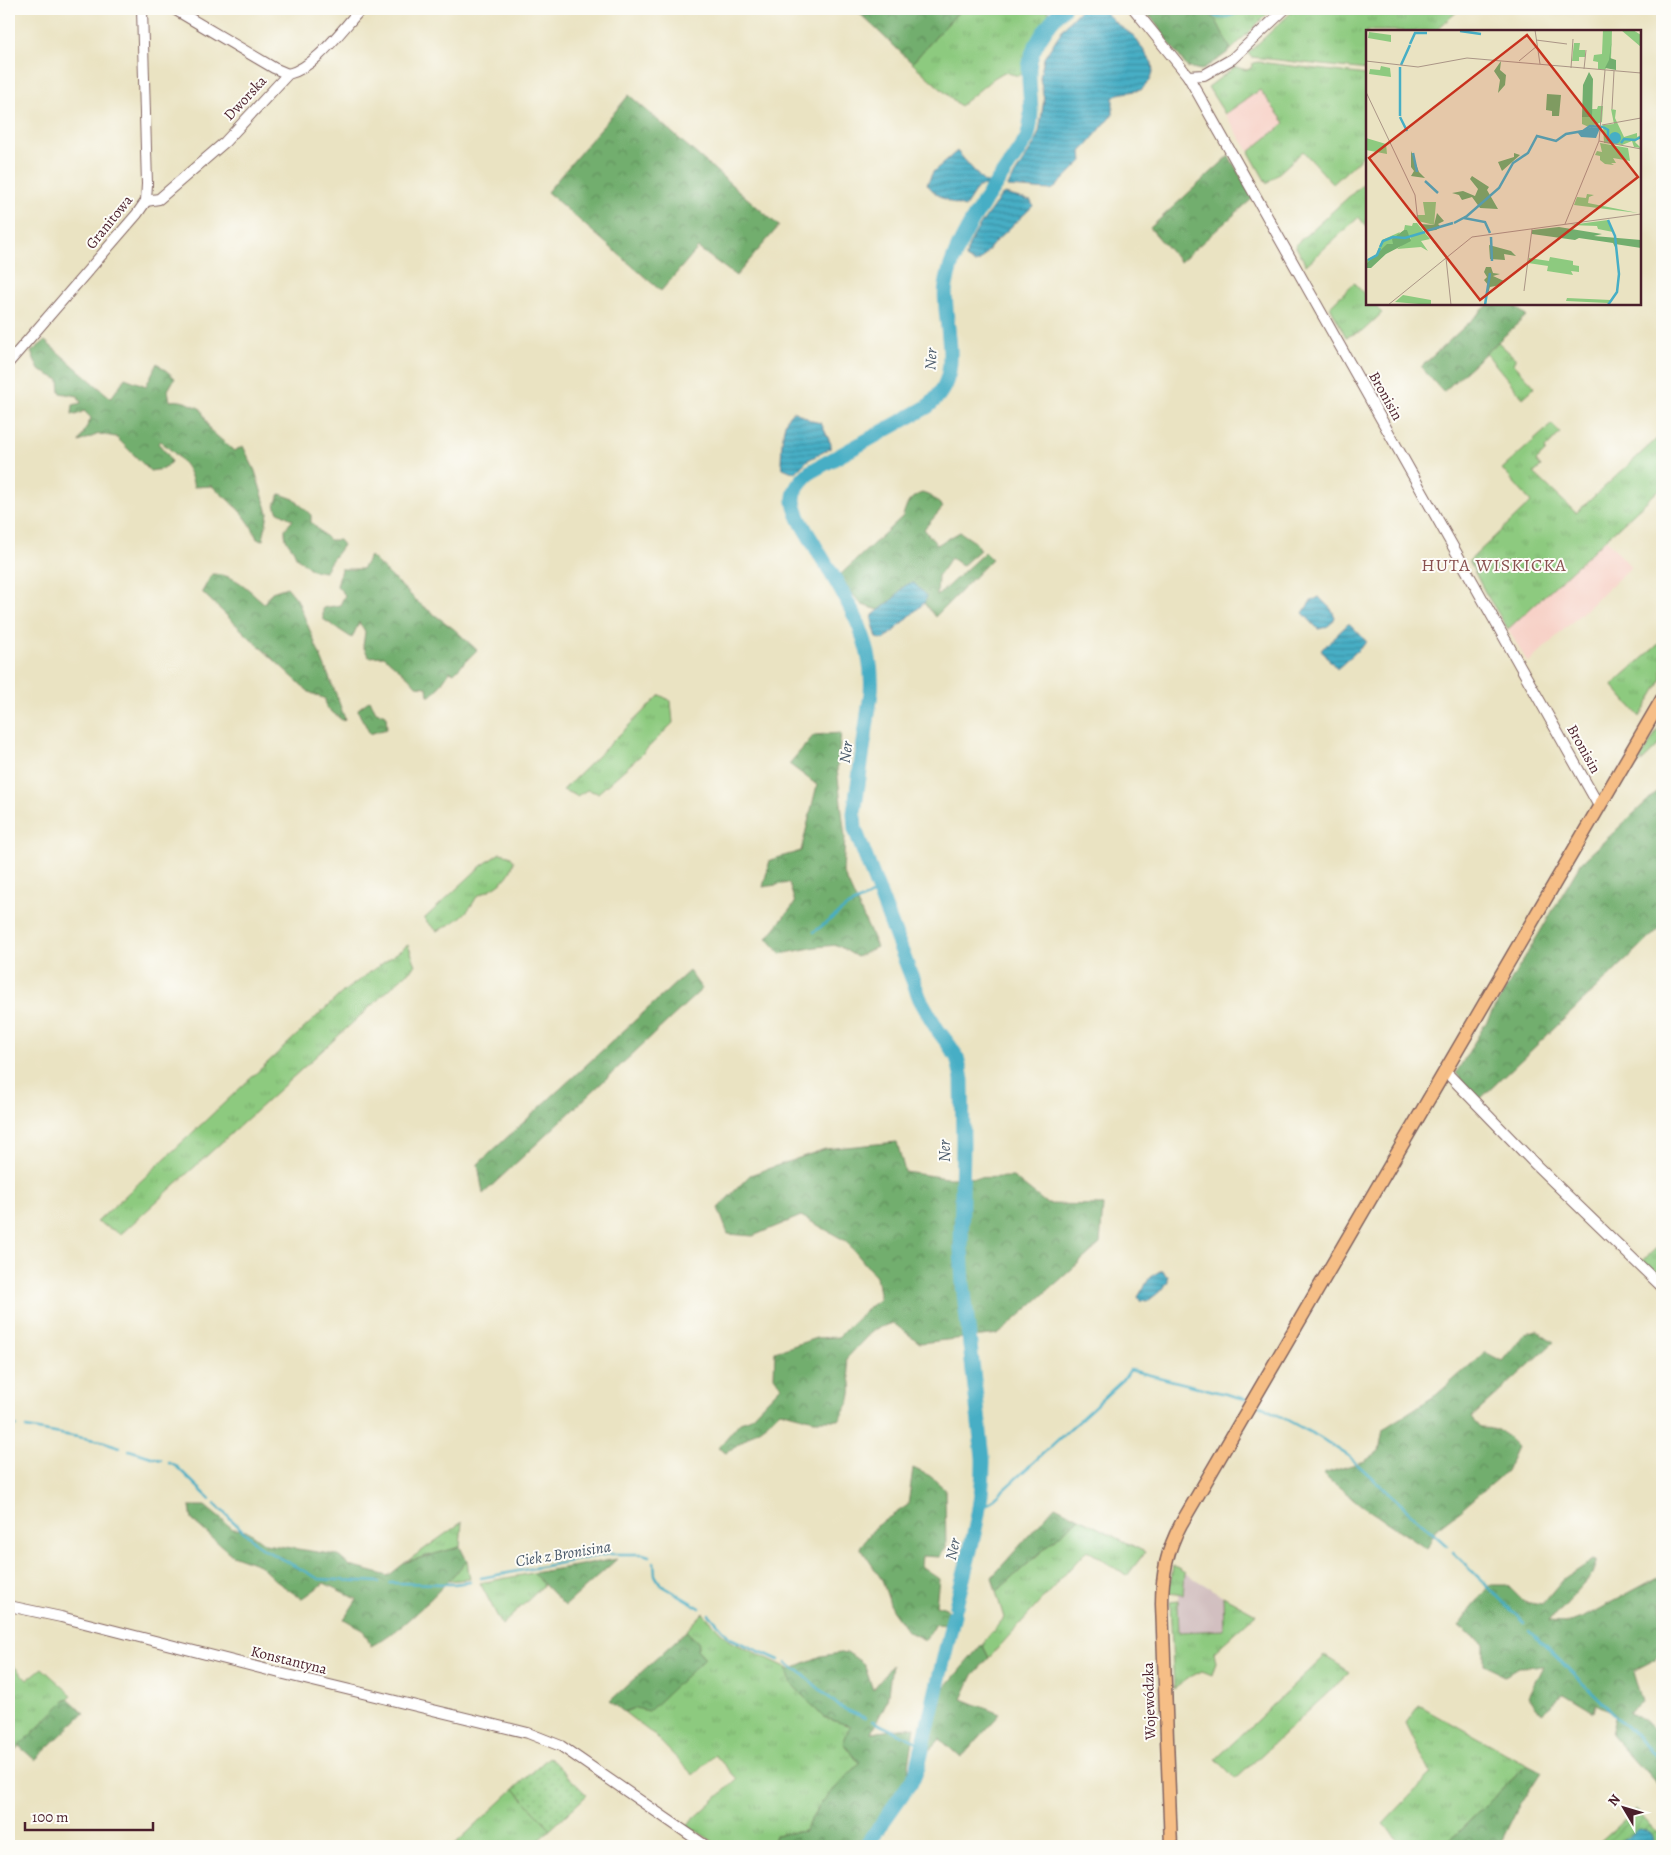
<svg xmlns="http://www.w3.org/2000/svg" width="1671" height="1855" viewBox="0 0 1671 1855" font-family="Alegreya,serif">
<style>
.built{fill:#f7d1c7}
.industrial{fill:#d2bfc0}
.grass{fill:url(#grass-tufts);stroke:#6c7455}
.forest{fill:url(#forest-crowns);stroke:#5e664c}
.park{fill:url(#park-dots);stroke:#6c7455}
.garden{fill:url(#garden-furrows);stroke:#6c7455}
.water{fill:url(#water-rules);stroke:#486678}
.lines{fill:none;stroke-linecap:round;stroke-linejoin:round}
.stream{stroke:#46aec5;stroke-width:2.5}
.river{stroke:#46aec5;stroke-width:15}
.minor-casing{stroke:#826460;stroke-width:12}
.major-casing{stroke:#826460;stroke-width:15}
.minor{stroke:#fff;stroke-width:10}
.major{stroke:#f6be86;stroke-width:12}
.labels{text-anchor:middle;stroke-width:4;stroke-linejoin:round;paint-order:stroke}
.street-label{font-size:15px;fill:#4a1f2b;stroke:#fdfcf7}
.water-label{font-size:16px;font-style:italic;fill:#485869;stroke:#fdfcf7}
.quarter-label{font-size:18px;letter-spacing:1px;fill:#89504f;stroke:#fdfcf7}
.inset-river{fill:none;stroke:#46aec5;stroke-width:2.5}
.inset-road{fill:none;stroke:#aa9586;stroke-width:1}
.view{fill:#c8321e;fill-opacity:0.15;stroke:#c8321e;stroke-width:2.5}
.inset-edge{fill:none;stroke:#4a1f2b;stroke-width:2.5}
</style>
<defs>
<pattern id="grass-tufts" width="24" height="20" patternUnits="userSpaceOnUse" patternTransform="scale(1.25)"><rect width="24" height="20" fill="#8dca7f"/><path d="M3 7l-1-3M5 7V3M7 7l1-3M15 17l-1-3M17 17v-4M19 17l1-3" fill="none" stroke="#7bad6e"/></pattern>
<pattern id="forest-crowns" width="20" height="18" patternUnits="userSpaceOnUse" patternTransform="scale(1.25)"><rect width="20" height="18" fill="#72ae6e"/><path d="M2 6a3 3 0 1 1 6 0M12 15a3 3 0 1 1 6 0" fill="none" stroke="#608d5b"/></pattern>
<pattern id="park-dots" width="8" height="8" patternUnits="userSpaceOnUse" patternTransform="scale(1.25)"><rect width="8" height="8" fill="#8dca7f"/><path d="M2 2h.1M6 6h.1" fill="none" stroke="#7bad6e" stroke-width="1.8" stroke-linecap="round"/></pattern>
<pattern id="garden-furrows" width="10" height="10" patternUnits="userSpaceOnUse" patternTransform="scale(1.25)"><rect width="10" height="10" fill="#8dca7f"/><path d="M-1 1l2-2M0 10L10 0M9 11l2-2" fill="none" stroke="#7bad6e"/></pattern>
<pattern id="water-rules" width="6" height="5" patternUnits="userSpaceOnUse" patternTransform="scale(1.25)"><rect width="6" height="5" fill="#46aec5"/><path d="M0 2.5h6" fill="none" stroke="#3c8da0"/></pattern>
</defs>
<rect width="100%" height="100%" fill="#fdfcf7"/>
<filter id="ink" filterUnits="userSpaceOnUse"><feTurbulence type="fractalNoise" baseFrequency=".02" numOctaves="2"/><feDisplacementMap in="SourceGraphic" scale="10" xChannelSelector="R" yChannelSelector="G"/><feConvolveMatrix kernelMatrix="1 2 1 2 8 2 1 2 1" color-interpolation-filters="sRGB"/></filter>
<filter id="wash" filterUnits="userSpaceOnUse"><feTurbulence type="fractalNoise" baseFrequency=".0096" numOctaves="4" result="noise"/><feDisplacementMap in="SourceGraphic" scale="20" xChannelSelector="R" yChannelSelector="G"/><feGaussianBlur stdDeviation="1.12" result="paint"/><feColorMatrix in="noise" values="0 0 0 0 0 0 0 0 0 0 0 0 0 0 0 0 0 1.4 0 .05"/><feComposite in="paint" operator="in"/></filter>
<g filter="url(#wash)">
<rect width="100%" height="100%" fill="#eae3c2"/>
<g class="built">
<polygon points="1260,89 1285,123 1249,152 1225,114"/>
<polygon points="1606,539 1631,567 1528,663 1508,629"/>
</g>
<polygon class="industrial" points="1185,1573 1223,1596 1225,1630 1179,1632 1178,1595 1183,1595"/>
<g class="grass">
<polygon points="961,9 1047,9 1050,16 1038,38 1024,71 1019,76 1004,72 994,78 960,106 912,63"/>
<polygon points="1143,9 1272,9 1231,50 1216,21 1162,30"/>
<polygon points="1295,9 1460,9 1435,31 1367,31 1367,70 1251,57 1248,53"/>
<polygon points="1258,62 1367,75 1367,152 1333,184 1303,151 1267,184 1249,152 1285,123 1260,90 1225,114 1208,87 1235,67 1247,70 1251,68 1253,63"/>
<polygon points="1363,184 1367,188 1367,228 1359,217 1306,265 1295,245"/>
<polygon points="1354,283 1367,297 1367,304 1373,304 1382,313 1364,330 1346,337 1330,306"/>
<polygon points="1498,342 1516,359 1513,363 1535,387 1523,398 1486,353"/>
<polygon points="1552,424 1560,433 1545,449 1546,451 1536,461 1541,467 1534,473 1576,513 1662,434 1662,487 1508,629 1486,594 1469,561 1531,502 1502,469"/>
<polygon points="1662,641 1662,679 1640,717 1612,685"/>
<polygon points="660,695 671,701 673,723 641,755 598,793 587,790 577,796 563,790"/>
<polygon points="1662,722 1662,742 1636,767"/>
<path d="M500,853L509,855L514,861C510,881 494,888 477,896C468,915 454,923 437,931L424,919L480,867Z"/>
<polygon points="408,945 416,965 121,1234 97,1222 344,991"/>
<polygon points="1662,1243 1662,1281 1642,1261"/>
<polygon points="1079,1518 1145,1552 1127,1576 1087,1550 989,1658 982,1644 1004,1618 996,1592"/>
<polygon points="462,1522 460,1547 406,1562"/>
<polygon points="467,1561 470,1579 447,1581"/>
<polygon points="1173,1566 1185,1573 1183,1595 1169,1593"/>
<polygon points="533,1573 545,1584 502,1625 480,1583"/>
<polygon points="1223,1596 1256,1614 1214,1652 1216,1662 1212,1675 1202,1671 1192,1676 1174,1689 1170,1602 1178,1601 1179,1632 1224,1630"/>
<polygon points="703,1613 728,1640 790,1669 787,1670 823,1717 851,1726 843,1743 859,1763 822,1802 804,1831 776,1835 773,1846 720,1846 687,1825 737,1779 715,1755 693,1775 654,1735 624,1712 635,1707 705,1658 697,1649 699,1643 686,1631"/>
<polygon points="1325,1656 1350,1672 1236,1779 1216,1759"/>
<polygon points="9,1661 27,1680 42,1668 72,1695 9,1756"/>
<polygon points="1419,1705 1527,1765 1444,1846 1404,1846 1383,1824 1431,1774 1406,1723"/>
<polygon points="514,1789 551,1829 532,1846 453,1846"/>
</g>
<g class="forest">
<polygon points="855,9 961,9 912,63"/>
<polygon points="1145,9 1203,9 1216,20 1231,50 1220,58 1201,70 1187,67"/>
<polygon points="629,95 779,226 736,276 698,248 661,291 547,192"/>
<polygon points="1229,156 1253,198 1180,262 1150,228"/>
<polygon points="1489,304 1513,304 1526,316 1443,392 1421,367"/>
<path d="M45,341L111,398L125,378L146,386L157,363L175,378L168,390L170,401C181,399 191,404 201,409L210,430L234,451L243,446L255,471L268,513L263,540L257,539C249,515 230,502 212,486L194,487C190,465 177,455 160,441L158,443L168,455L171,462L163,469L150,471L116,437L99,434L79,442L91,418L84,411L76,415L72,414L73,405L81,403L78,396L60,393L59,380L39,370L31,352Z"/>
<path d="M922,493L931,496L943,507L924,529L937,545L960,532L975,542L980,550L962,566L951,558L938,576L937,596L985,552L992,559L935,617L924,603L925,600L903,587L893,599L879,610L862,605L850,591L840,575L903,516C906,504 910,497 922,493Z"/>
<path d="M280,494L294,499L311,515V522L329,540H339L343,545C337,555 328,562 325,572L312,570L296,557C294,545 284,545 285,529L293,520L277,511L275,504Z"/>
<path d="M370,556L420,604L454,629L477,650L454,673L450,671L437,690L430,696H428L427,687L416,686C407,674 395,667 384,656L369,657L363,646L365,632L359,622L352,638L323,619V608L340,605L345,595L337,586L341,569H362Z"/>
<path d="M212,574C237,575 246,588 264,603L272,592L287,587L297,599L336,694L345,719L343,721L326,707L325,699L309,692L247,635L202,592Z"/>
<path d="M370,700L376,712L386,715L387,729L369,734C367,724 359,718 358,709Z"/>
<polygon points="841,733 837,769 845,837 843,872 877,947 857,957 837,945 816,947 781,954 767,938 795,903 789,883 763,887 770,860 801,851 817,785 789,764 814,735"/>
<polygon points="1662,787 1662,926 1479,1100 1456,1073 1581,863"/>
<polygon points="689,971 702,989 483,1194 478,1164"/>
<path d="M897,1142L905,1172L947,1178L1013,1177L1047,1204L1103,1205L1100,1244L999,1334L920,1343L893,1323L873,1330L846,1359C852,1387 857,1395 838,1420H814L780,1411L767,1423L726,1453L718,1448L740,1422L749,1419L781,1386L774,1376L775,1352L816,1338L838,1337L869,1307L880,1299L876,1277L846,1241L801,1216L753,1236L728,1234L718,1208L750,1175L825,1149Z"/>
<polygon points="1536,1330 1554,1342 1471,1418 1480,1428 1499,1429 1517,1447 1506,1471 1461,1510 1436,1529 1427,1549 1361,1505 1323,1474 1365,1461 1379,1451 1383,1429 1436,1395 1485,1352 1502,1361 1525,1333"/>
<polygon points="913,1468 930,1476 945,1489 946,1548 939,1557 922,1556 921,1566 939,1579 936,1605 947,1608 950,1619 948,1625 935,1624 925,1640 907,1631 892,1610 882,1580 860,1547 876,1526 908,1505"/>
<path d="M190,1506H205L233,1529L246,1530L265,1544L337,1555L350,1566L388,1576L406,1562L460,1547L467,1561C440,1589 405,1629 371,1646L363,1630L344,1619L357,1599L324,1583L302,1599L276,1581L259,1565L232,1555L192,1520Z"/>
<polygon points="1055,1506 1079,1518 996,1592 992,1577"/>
<polygon points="617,1559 565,1606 533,1573"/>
<polygon points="1593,1560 1597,1561 1592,1575 1549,1622 1568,1623 1584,1617 1662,1575 1662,1646 1656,1659 1633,1671 1642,1702 1629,1711 1662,1736 1662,1786 1656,1784 1611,1734 1616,1714 1596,1704 1594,1712 1564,1694 1541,1713 1528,1696 1543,1666 1518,1667 1505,1675 1484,1665 1484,1643 1469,1634 1459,1626 1471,1608 1491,1585 1507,1585 1524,1602 1542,1605 1563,1580"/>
<polygon points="686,1631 699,1643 697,1649 705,1658 649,1711 635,1708 624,1712 610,1701"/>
<polygon points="982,1644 989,1658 973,1675 962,1699 1000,1714 961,1758 940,1739 925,1755 942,1691"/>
<polygon points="847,1652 864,1664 873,1690 892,1665 887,1701 871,1733 915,1727 907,1778 863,1846 773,1846 776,1835 804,1831 822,1802 859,1763 843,1743 850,1726 823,1717 791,1683 787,1670 821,1656"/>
<polygon points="68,1698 84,1713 35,1760 19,1746"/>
<polygon points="1527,1765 1541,1772 1517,1809 1499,1846 1444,1846"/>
</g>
<polygon class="park" points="549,1757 587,1795 551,1829 514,1789"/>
<polygon class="garden" points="1636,1810 1662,1838 1662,1846 1596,1846"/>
<g class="water">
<polygon points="1081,9 1102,9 1117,24 1134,36 1152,63 1153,72 1150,81 1141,90 1118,94 1113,98 1113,114 1081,152 1082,161 1056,187 1051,190 1007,187 1034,144 1039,132 1044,99 1040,78 1044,58 1064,27"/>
<path d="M957,151L983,181L989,184L987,186L978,187L965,207C950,203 937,197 927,184L933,172Z"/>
<path d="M1005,194L1031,201L1033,206L994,243L979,262L974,263L966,258C966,241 991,210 1001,196Z"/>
<path d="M794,411L812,421L821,423L831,444V448L808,460L795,473L783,468L781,462C782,449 781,417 794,411Z"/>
<path d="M914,583L927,597L924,603L884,640L877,638L872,620L873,615C879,610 886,605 892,600C900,593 903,583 914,583Z"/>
<path d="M1319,597L1332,610L1335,617C1332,625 1326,628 1318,629L1303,613L1310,602Z"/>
<polygon points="1348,624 1350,624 1367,642 1337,669 1321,650"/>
<polygon points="1160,1271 1163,1271 1165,1275 1168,1276 1168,1281 1163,1289 1148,1301 1140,1300 1138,1297 1150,1277"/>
<path d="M1638,1829C1648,1829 1655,1837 1652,1846H1617Z"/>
</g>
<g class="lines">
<g class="stream">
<path d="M1208,9C1218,26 1233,14 1248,9"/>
<polyline points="814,932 848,906 878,892"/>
<polyline points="1259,1405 1319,1437 1347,1455 1447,1546"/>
<polyline points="9,1424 16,1426"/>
<polyline points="26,1428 101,1441 120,1447"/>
<polyline points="129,1450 161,1460"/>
<polyline points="169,1463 176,1466 210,1499"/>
<polyline points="215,1504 261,1548 319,1579 379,1582"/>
<polyline points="980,1507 987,1505 1124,1379 1130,1370 1246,1399"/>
<polyline points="1453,1552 1524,1623"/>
<polyline points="654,1562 655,1575 661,1585 700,1608"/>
<polyline points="481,1578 609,1554 643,1554 649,1556"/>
<polyline points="390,1583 454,1584 470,1582"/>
<polyline points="709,1614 730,1638 779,1660"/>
<polyline points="1530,1631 1662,1762"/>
<polyline points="786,1663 799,1671 840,1707 865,1718"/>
<polyline points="872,1721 924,1745"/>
</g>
<g class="river">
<path d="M956,1606C968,1557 984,1508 983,1458L963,1284L961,1248L963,1144L962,1080L960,1069L957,1057L949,1045L937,1029L920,999L855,829L854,813L871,693C876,638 841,591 815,546C807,532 796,517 794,501C793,488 802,480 810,472L927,407C960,381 949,346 946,309C946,302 944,294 946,286C953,236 1001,180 1027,138C1035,114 1028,92 1029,68C1030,49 1049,22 1063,9"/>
<polyline points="866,1846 913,1779 918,1767 954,1615"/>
</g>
</g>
</g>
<g filter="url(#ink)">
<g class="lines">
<g class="minor-casing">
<g id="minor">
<polyline points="174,9 274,68 288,74"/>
<polyline points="1134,9 1188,76 1599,806"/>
<polyline points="1188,76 1204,75 1232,59 1285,9"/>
<path d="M146,201L159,199L225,142L288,74C315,68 342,29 361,9"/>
<polyline points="9,362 137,214 146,201 147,184 142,9"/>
<polyline points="1444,1070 1536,1165 1662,1287"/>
<polyline points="9,1606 61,1617 284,1674 528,1733 561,1746 706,1846"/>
</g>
</g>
<g class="major-casing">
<path id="major" d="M1171,1846L1162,1604C1162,1574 1167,1550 1181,1524L1662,699"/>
</g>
<use href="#minor" class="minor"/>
<use href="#major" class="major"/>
</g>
</g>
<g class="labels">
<g class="street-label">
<text transform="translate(245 98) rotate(-47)" y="5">Dworska</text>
<text transform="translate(109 222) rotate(-51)" y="5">Granitowa</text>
<text transform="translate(1386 396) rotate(61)" y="5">Bronisin</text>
<text transform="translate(1584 749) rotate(61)" y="5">Bronisin</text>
<text transform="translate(289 1660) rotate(14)" y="5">Konstantyna</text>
<text transform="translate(1149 1701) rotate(-92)" y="5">Wojewódzka</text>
</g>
<g class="water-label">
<text transform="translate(930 359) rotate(-86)" y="6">Ner</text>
<text transform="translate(845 752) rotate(-82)" y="6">Ner</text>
<text transform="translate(944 1151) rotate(-90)" y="6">Ner</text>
<text transform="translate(952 1549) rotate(-77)" y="6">Ner</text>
<text transform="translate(563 1553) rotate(-9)" y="6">Ciek z Bronisina</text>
</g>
<g class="quarter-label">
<text x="1494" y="571">HUTA WISKICKA</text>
</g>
</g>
<g transform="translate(1366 30)">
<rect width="275" height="275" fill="#eae3c2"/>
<path d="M237,0H246L245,29L239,40L232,39V32L227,31L228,25L236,24ZM255,0H267L275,5V17ZM3,2L25,5V12L2,8ZM208,13H214L213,20H219V27H213V31H206ZM15,36L24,38L25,47L3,44L4,39L14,40ZM232,76H237L236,92L223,97L216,94V87H225L226,79H231ZM245,79L250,80L249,88L258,107L271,103V107L275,105L269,112L275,118L268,117L266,111L256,115L238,113L237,95L248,94ZM0,108L20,114L21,124L0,120ZM234,113L262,118L264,131L247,128L250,133H245L248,135L239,134L234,130V126L229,125L231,121L236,122ZM221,164L228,165L223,167L222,173L272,183L208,175L211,167L220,168ZM57,172H70L68,195L52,191L51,185H59ZM242,190L247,202L232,199L231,196L204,195ZM47,193H51L64,209L55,211L62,221L55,217L31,219L45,208L38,200L39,195L46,196ZM34,202L27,214L15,220L12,225L0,234V230L10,225L16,210ZM184,227L207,231V235L213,236V242L205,241L207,245L181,241L182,236L162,233L163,228L183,231ZM37,265L65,270V275L29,272ZM201,268L245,270L242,273L200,271Z" fill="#8dca7f"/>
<path d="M246,7L244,28L250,30V40L239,38L243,30ZM135,31L134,40L140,45L139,55L132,63L134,50L128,41ZM223,42L227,49L226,87H216L217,55ZM181,64L195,65L193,86H186V81L180,80ZM45,121L53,142L59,148L45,146L48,141L45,137ZM148,123L154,125L136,141L132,132L148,127ZM106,146L123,157L121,160L132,179L114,178L106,167L96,170L93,165L86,163L97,161L109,166L112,159L104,149ZM71,183L78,191L72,194L75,197L70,200L61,201L54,194L68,195ZM193,197L236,204L228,206L275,210V218L249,214V217L247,213L213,208L209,210L166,204V200ZM38,200H41L45,211L20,224L5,238H0V234L21,214H27L26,209ZM123,215L145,221L150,226L138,224L139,230L124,229ZM120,237H125L127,243L134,244L127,246L138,251L135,255L124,257L121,266L122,255L118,250L121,247L118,242Z" fill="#72ae6e"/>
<path d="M225,97L234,98L230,108L215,107L212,103ZM243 108a6 6 0 1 1 12 0a6 6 0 1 1-12 0Z" fill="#46aec5"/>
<path class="inset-river" d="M94,1L115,4M44,14L49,3H61M35,35L44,15M34,86V37M34,87L41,101M237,97L242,100V111M255,113L258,109L269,110L275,107M47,123L51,142M59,151L72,163M98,188L119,192L124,203M88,193L101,186L133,158L147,133L162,123L171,106L190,111L200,104L217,101L224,96L237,97M60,201L87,193M125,207L126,231M14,217L17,211L27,207L39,208L59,202M2,230L11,225L14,218M119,275L124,243M242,275L251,262L253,244L249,206L242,190"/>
<path class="inset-road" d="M169,0L174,34M170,10L201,14M0,31L52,37L101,28L275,43M153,31L171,16M205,38L207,9M218,39L220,20M0,62L49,165L52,192L80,228L85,275M246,79L248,41M236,95L275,88M233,111L275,119M199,194L233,111L239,40M158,261L166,199M22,275L106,207L275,184"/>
<path class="view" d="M161,5L272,147L114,270L3,128Z"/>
<rect width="275" height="275" class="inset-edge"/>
</g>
<rect width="1671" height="1855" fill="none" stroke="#fdfcf7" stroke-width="30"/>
<g transform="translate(1624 1808) rotate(308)" stroke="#fdfcf7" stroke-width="4" paint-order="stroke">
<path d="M0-4L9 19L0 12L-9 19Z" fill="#4a1f2b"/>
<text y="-8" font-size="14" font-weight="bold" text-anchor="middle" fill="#4a1f2b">N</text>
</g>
<path d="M25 1822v8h128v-8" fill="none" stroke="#4a1f2b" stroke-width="2.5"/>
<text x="32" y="1822" font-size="15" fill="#4a1f2b" stroke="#fdfcf7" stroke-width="4" paint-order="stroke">100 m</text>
</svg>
